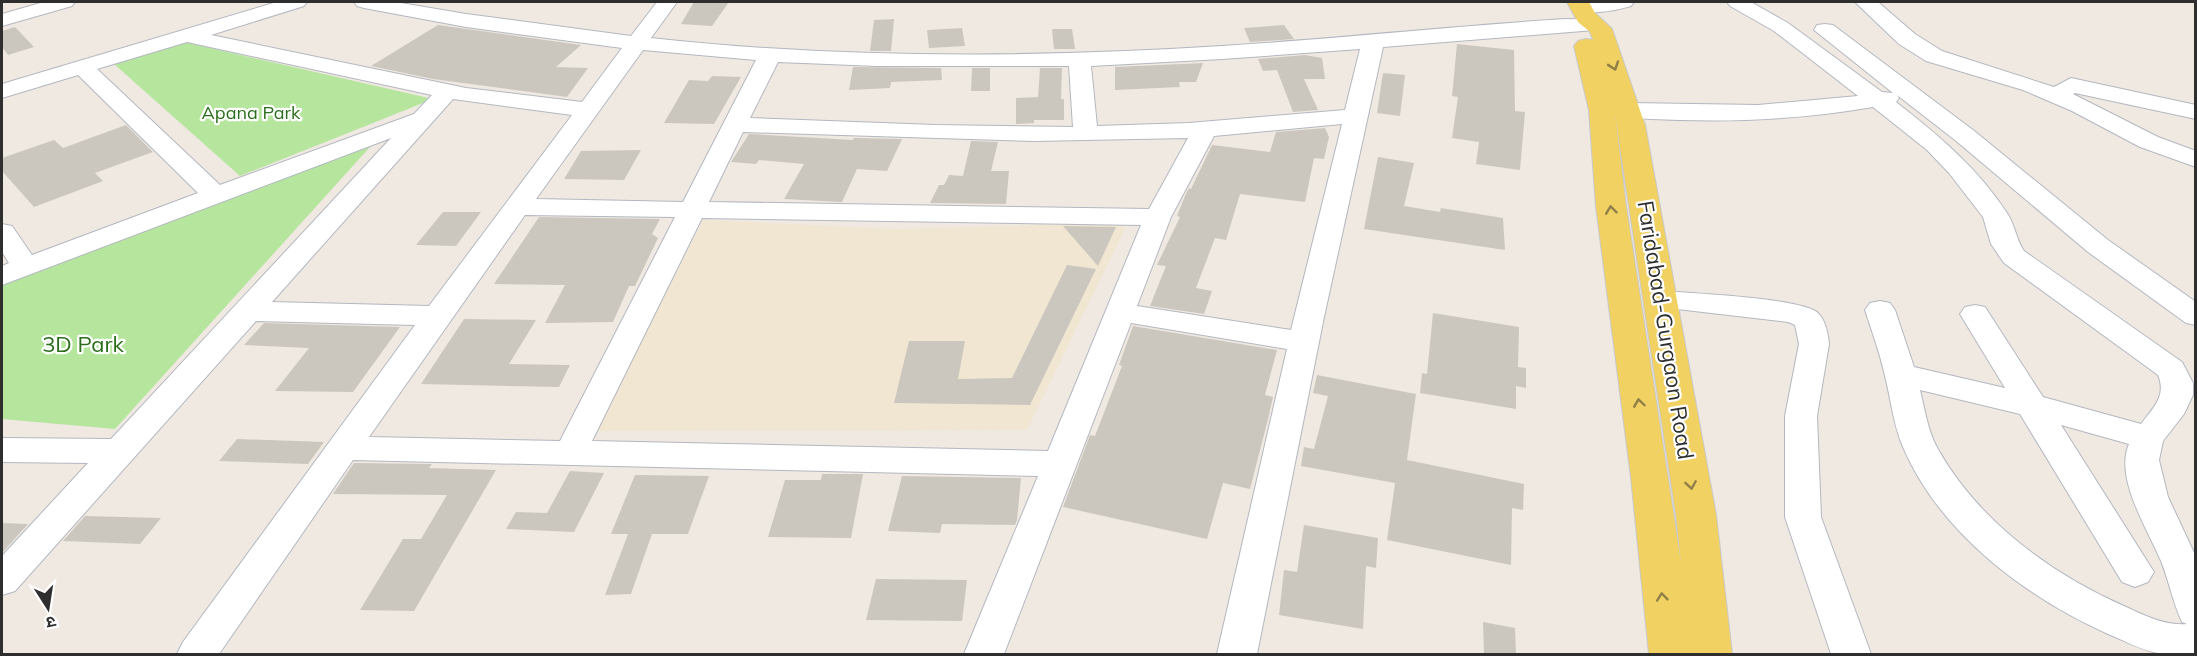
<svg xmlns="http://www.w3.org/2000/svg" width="2197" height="656" viewBox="0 0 2197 656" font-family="Mulish,'Noto Sans Devanagari',sans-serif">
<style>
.education{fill:#f0e6d1}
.green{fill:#b6e59e}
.building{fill:#cbc7bf}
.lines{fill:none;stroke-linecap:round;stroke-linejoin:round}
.minor-casing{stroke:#b4b7c1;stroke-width:2}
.major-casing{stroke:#c9c9c9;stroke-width:2}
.minor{fill:#fff;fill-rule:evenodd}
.major{fill:#f2d163;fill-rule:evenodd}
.oneway{stroke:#908048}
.labels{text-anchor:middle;stroke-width:4.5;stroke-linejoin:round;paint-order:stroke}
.far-park-label{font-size:18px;fill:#2c6e1b;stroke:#fff}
.street-label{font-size:22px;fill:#2e2e2e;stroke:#fff}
.park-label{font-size:22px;fill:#2c6e1b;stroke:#fff}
</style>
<rect width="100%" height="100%" fill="#efe9e1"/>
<polygon class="education" points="703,220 896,229 1125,223 1124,231 1027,430 597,431"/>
<g class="green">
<polygon points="184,42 433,99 240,176 114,64"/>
<polygon points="379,137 115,429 2,419 2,286"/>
</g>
<g class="building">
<polygon points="694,2 729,2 712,26 681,24"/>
<polygon points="894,19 891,51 870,51 874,20"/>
<polygon points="438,25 581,45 556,67 588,68 567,97 433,79 371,66"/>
<polygon points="1284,25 1294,39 1250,42 1244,28"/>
<polygon points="15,27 34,47 8,55 2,47 2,31"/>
<polygon points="962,28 965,46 929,48 927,30"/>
<polygon points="1052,29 1072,29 1075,49 1054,49"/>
<polygon points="1457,44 1514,50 1515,111 1525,112 1520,170 1476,164 1479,142 1452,138 1458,97 1452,96"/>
<polygon points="1305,55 1322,58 1325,79 1304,79 1318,110 1293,112 1277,70 1263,71 1258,59"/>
<polygon points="1203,63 1196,82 1179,82 1180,87 1115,90 1115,67"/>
<polygon points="853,67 941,68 942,80 891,82 890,88 849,90"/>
<polygon points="972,68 990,68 990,91 971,91"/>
<polygon points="1040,68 1062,68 1061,99 1064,99 1064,120 1034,120 1034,123 1016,124 1016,98 1038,97"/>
<polygon points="1383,73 1405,75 1400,116 1377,113"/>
<polygon points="712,76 741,77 714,124 664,123 689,80 708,81"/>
<polygon points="126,125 153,152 95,173 103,181 34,207 2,171 2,158 54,140 63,148"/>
<polygon points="1325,128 1329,137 1324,159 1314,158 1305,202 1240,194 1226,240 1215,238 1196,288 1212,291 1204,314 1150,306 1166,266 1157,265 1180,217 1177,216 1185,196 1189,188 1191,189 1212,145 1270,152 1276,132"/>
<polygon points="749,134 853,140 854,138 902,139 887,171 857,169 842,202 784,199 804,164 759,160 756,164 731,162"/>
<polygon points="971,141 998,142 991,171 1009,171 1006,204 930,203 939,185 944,185 949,175 963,176"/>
<polygon points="641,150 624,180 564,179 581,151"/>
<polygon points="1378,157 1414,163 1404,206 1440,212 1441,208 1503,218 1505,250 1364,229"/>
<polygon points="443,212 481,212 456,246 416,245"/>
<polygon points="539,217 660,219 652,234 658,238 635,286 629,286 613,322 545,323 565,285 494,284"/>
<polygon points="1063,226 1116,227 1098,266"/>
<polygon points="1067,265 1096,269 1030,405 894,403 909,341 965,341 958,379 1012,378"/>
<polygon points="1433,313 1519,327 1518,367 1526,368 1526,388 1516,386 1516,409 1420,393 1422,373 1427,374"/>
<polygon points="464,319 536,320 509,364 570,365 559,387 421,384"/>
<polygon points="264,323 400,327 353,392 275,391 309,348 244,345"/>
<polygon points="1133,326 1277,350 1265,395 1273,397 1268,419 1250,489 1223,483 1207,539 1063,507 1090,435 1095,436 1122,366 1119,365"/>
<polygon points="1317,375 1416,394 1407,460 1524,484 1523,510 1512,508 1511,565 1387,540 1395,483 1301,466 1304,447 1314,449 1328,396 1313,393"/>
<polygon points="237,439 324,442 308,464 219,461"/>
<polygon points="354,463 432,464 429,468 496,470 414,611 360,610 403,539 421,539 447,495 333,494"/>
<polygon points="570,471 604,473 574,532 506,529 516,512 547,513"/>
<polygon points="822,474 863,474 851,538 768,537 785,480 821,480"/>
<polygon points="635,475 709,476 688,534 652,534 631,594 605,595 628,534 611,534"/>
<polygon points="902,476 1021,478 1017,520 1015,525 942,524 940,533 888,531"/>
<polygon points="85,516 161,518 140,544 63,541"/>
<polygon points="2,523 28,524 2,553"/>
<polygon points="1304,525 1378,538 1376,568 1366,566 1363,629 1279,615 1284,570 1297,572"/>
<polygon points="876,579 967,580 962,621 866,620"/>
<polygon points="1483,622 1515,628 1516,654 1484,654"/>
</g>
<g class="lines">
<g class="minor-casing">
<g id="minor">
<polygon points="44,2 75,2 72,6 2,26 2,14"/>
<path d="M277,2H307L304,6L211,35L466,88L582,102L622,48L466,27L364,8L357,6L354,2H395L466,14L631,36L657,2H677L651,38C840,59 1032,58 1222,46C1336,39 1451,26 1566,19L1602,20L1606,24L1602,28L1595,30L1383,47L1324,317L1257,654H1217L1287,349L1131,323L1004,654H964L1038,476L353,460L219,654H177L183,642L415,325L256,321L15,591L2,595V556L88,463L2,462V438L111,439L391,138L2,285V266L9,263L2,252V224L12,226L32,255L198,193L78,75L2,98V84ZM187,42L432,95L414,114L220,185L97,69ZM1360,49L1345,110L1189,123L1097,126L1091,66L1222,59ZM643,50L756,60L683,202L536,199ZM778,62L877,66H1069L1073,127L935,125L750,118ZM453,99L572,115L429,306L272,302ZM1342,124L1291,330L1137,306L1171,217L1214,136ZM743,132L1034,141L1188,138L1149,209L709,202ZM525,215L675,217L560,441L369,437ZM702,218L1141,225L1048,451L592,441Z"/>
<path d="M1573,2H1634L1631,6C1614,11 1590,15 1573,10L1570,6Z"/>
<path d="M1727,2H1751L1788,23L1882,92L1893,93L1814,30L1817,25L1825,24L1833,25L1973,130L2108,240L2196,302V325L2186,323L2088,252L1955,140L1897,95L1899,98L1896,102C1938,135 1977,167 2007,213C2015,225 2016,239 2024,251L2182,362L2193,383V395L2184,414L2163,441L2159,460L2168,497L2196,557V654C2185,654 2174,656 2163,654C2145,652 2125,641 2108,634C2024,596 1940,533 1903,447C1893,424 1891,399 1885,376C1880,353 1872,332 1865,310L1870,303L1880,301L1890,303L1895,310L1914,367L2005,388L1960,314L1965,307L1975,305L1985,307L2043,397L2141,424C2153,408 2167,396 2158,375L2004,263L1991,244L1983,217L1949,173L1927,150L1873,107C1809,118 1745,122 1680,120C1661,119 1640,120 1621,115L1617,110L1621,105L1629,103L1758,105L1858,96L1774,31L1730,6ZM1920,390L2020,414L2122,582L2135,587L2148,582L2154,572L2061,425L2129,444C2114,478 2148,530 2161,561C2169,581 2173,603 2182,622L2187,624C2165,626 2146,616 2126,607C2052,575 1980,522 1939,451C1928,433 1925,410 1920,390Z"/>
<polygon points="1855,2 1878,2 1915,34 1942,51 2054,87 2071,78 2196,105 2196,119 2075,93 2073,94 2158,137 2196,151 2196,167 2140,147 2072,111 2023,90 1926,61 1899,44"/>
<path d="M1661,291C1688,293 1803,298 1818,313C1826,321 1828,334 1829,344L1817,416L1821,517L1871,654H1831L1785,517V416L1799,344L1795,325L1788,322L1651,306L1646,300L1651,294Z"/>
</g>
</g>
<g class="major-casing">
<path id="major" d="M1567,2H1589L1595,13L1612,29L1645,125L1716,515L1732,654H1649L1631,477L1596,206L1589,110L1574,46L1578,41L1586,39L1593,40L1590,32L1578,22ZM1615,114L1676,515L1681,563L1626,206Z"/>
</g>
<use href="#minor" class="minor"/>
<use href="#major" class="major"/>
</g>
<defs><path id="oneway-chevron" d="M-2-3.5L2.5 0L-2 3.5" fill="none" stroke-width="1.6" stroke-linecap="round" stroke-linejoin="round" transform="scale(1.5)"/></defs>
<g class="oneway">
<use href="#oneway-chevron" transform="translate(1614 66) rotate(71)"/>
<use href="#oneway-chevron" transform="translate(1611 210) rotate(-97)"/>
<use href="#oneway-chevron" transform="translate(1639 403) rotate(-98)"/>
<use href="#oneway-chevron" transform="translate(1691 485) rotate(81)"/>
<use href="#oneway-chevron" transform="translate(1662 597) rotate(-96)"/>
</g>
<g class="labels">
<g class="far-park-label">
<text x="251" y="119">Apana Park</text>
</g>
<g class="street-label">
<text transform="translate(1666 330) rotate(81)" y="8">Faridabad-Gurgaon Road</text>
</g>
<g class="park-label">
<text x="83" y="352">3D Park</text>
</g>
</g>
<rect width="2197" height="656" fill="none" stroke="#2e2e2e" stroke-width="6"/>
<g transform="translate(48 608) rotate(168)" stroke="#ffffff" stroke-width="4.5" paint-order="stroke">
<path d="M0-4.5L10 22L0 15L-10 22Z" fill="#2e2e2e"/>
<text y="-9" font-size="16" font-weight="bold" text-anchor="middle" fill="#2e2e2e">उ</text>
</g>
</svg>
